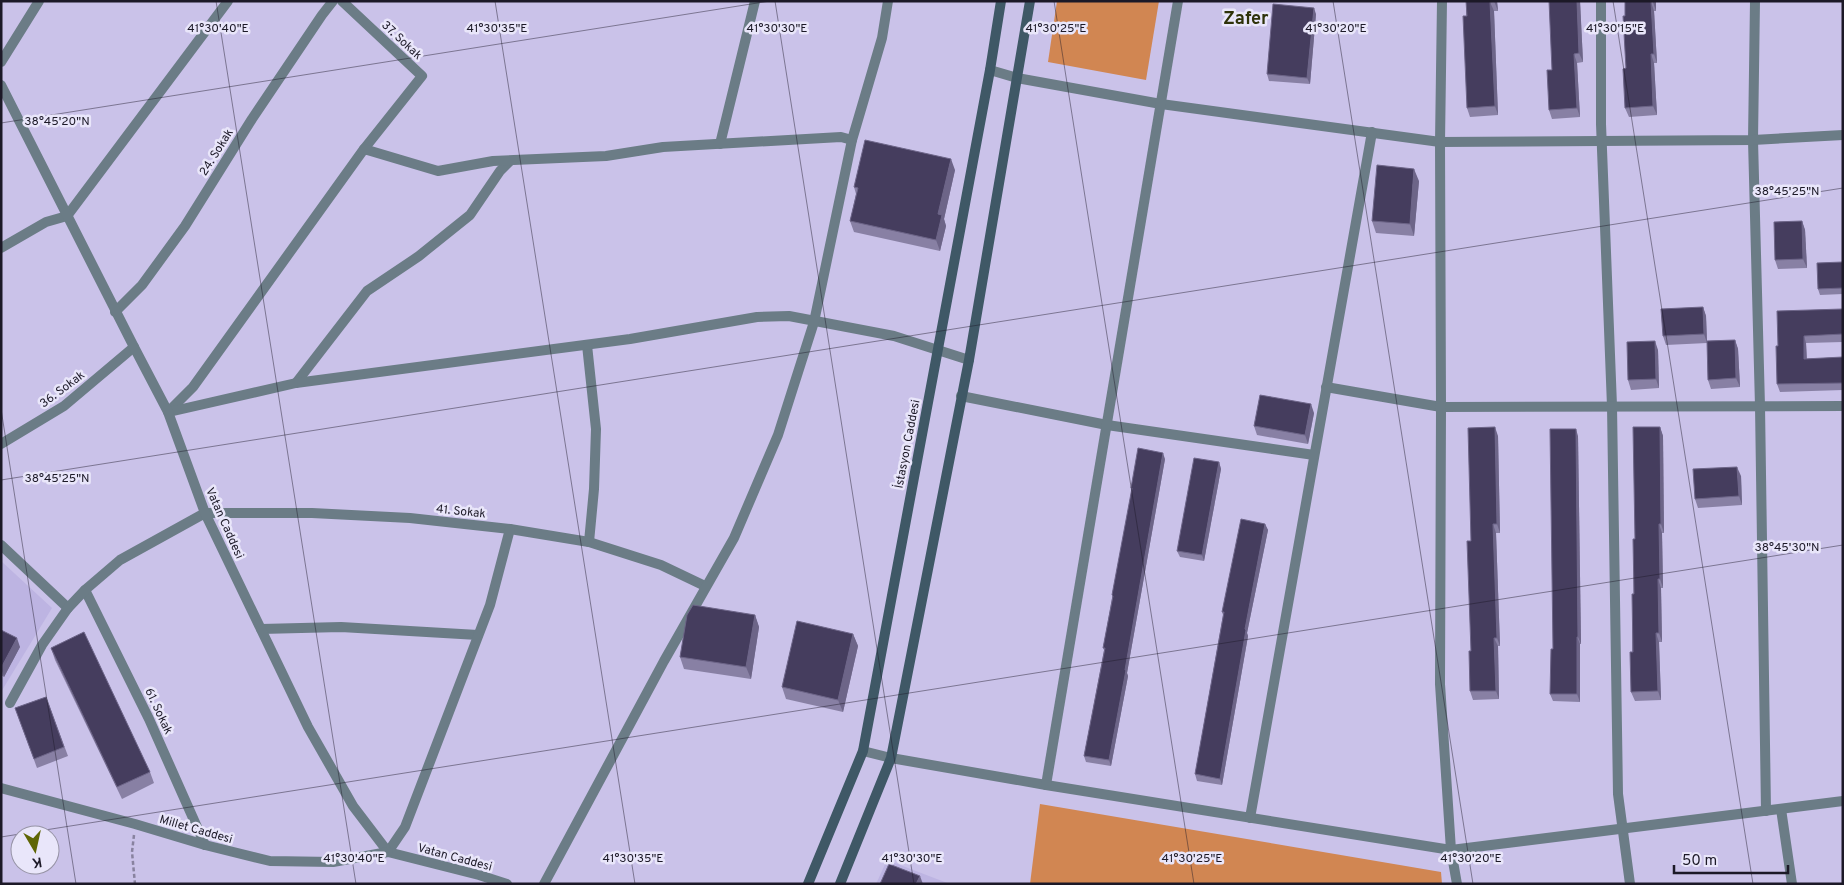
<svg xmlns="http://www.w3.org/2000/svg" width="1844" height="885" viewBox="0 0 1844 885" font-family="Overpass,sans-serif">
<style>
.built{fill:#bdb4e2}
.green{fill:#d18652}
.lines{fill:none;stroke-linecap:round;stroke-linejoin:round}
.path{stroke:#88829f;stroke-width:2.5;stroke-dasharray:4 2.5;stroke-linecap:butt}
.minor{stroke:#6b7c86;stroke-width:10}
.tertiary{stroke:#6b7c86;stroke-width:10}
.secondary{stroke:#3f5866;stroke-width:10}
.wall{fill:#8880a4}
.shaded-wall{fill:#6d6588}
.building{fill:#453d5e;stroke:#6d6588}
.ticks{fill:none;stroke:#1c1927;stroke-width:1;stroke-opacity:0.45}
.labels{text-anchor:middle;stroke-width:5;stroke-linejoin:round;paint-order:stroke}
.street-label{font-size:12px;fill:#1c1927;stroke:#e9e6fa}
.district-label{font-size:18px;font-weight:bold;fill:#2e3209;stroke:#e9e6fa}
.ticks-label{font-size:12px;text-anchor:middle;fill:#1c1927;stroke:#e9e6fa;stroke-width:5;stroke-linejoin:round;paint-order:stroke}
</style>
<rect width="100%" height="100%" fill="#cac2e9"/>
<g class="built">
<polygon points="1,561 52,608 1,692"/>
<polygon points="887,860 950,884 876,884"/>
</g>
<g class="green">
<polygon points="1057,1 1159,1 1146,80 1048,62"/>
<polygon points="1040,804 1441,872 1442,884 1030,884"/>
</g>
<g class="lines">
<polyline class="path" points="134,835 132,852 135,884"/>
<g class="minor">
<polyline points="342,1 422,76 364,149"/>
<polyline points="1601,1 1601,124 1612,406 1618,794 1630,884"/>
<polyline points="1755,1 1753,140 1760,406 1766,811"/>
<polyline points="1,62 39,1"/>
<polyline points="990,70 1017,78 1161,104 1440,142 1753,140 1843,135"/>
<polyline points="720,144 755,1"/>
<polyline points="1,248 46,222 67,216 228,1"/>
<polyline points="115,312 142,285 185,226 252,119 322,15 333,1"/>
<polyline points="587,345 596,429 594,489 589,542"/>
<polyline points="296,383 367,291 419,256 470,215 500,171 510,161"/>
<polyline points="1326,387 1441,407 1843,406"/>
<polyline points="961,396 1107,425 1314,455"/>
<polyline points="168,412 193,387 364,149 438,171 493,161 606,156 663,147 841,137 852,140"/>
<polyline points="169,412 296,383 630,339 757,317 789,316 894,336 969,360"/>
<polyline points="1,444 64,406 134,347"/>
<polyline points="1,545 68,608"/>
<polyline points="85,590 149,719 205,845"/>
<polyline points="261,629 341,627 478,635"/>
<polyline points="10,703 42,645 68,608 85,590 120,560 205,513 312,513 410,518 510,529 589,542 661,565 705,586"/>
<polyline points="863,751 891,758 1046,785 1451,850 1440,684 1441,407 1440,142 1442,1"/>
<polyline points="1046,785 1178,1"/>
<polyline points="1781,809 1792,884"/>
<polyline points="1250,818 1372,132"/>
<polyline points="388,852 405,827 490,605 510,529"/>
<polyline points="544,884 664,661 734,538 778,435 814,322 852,140 882,38 888,1"/>
<polyline points="1457,884 1451,850 1843,801"/>
</g>
<g class="tertiary">
<polyline points="1,85 134,347 168,412 205,513 308,727 353,806 388,852 479,875 507,884"/>
<polyline points="1,788 135,824 205,845 270,861 333,862 388,852"/>
</g>
<g class="secondary">
<polyline points="808,884 863,751 990,70 1001,1"/>
<polyline points="840,884 891,758 969,360 1030,1"/>
</g>
</g>
<g class="wall">
<polygon points="1466,1 1497,1 1498,11 1494,11 1498,115 1470,117 1467,108"/>
<polygon points="1580,1 1583,62 1577,63 1580,117 1552,119 1549,110 1552,70"/>
<polygon points="1625,1 1656,1 1656,11 1654,11 1657,63 1654,63 1657,115 1629,117 1625,108 1626,68"/>
<polygon points="1316,14 1310,84 1269,81 1267,74"/>
<polygon points="955,170 944,219 946,226 940,251 854,232 850,221 856,194 854,187"/>
<polygon points="1419,181 1414,236 1376,233 1372,221"/>
<polygon points="1802,221 1805,230 1807,268 1778,269 1775,260"/>
<polygon points="1843,262 1843,294 1820,295 1818,289"/>
<polygon points="1703,307 1706,316 1707,341 1735,340 1738,349 1740,387 1711,389 1708,380 1707,343 1666,345 1663,336"/>
<polygon points="1843,309 1843,342 1806,343 1807,359 1843,357 1843,390 1780,392 1777,384 1778,346"/>
<polygon points="1658,350 1659,388 1631,390 1628,380"/>
<polygon points="1314,413 1308,444 1257,435 1254,426"/>
<polygon points="1660,427 1663,436 1664,533 1662,533 1663,588 1661,588 1662,642 1659,642 1661,700 1635,701 1631,692 1635,539"/>
<polygon points="1498,436 1500,533 1496,533 1500,646 1498,646 1499,699 1473,700 1470,691 1471,651"/>
<polygon points="1578,436 1581,644 1580,644 1580,702 1553,701 1550,694 1553,649"/>
<polygon points="1165,459 1127,673 1128,676 1111,766 1086,762 1084,756 1104,650 1103,648 1112,598 1112,595 1132,491 1131,488"/>
<polygon points="1219,462 1221,469 1204,561 1180,557 1177,551"/>
<polygon points="1741,476 1742,505 1698,508 1695,499"/>
<polygon points="1265,524 1268,530 1247,633 1248,636 1222,785 1197,781 1195,774 1223,615 1222,612"/>
<polygon points="755,615 759,627 751,679 684,669 680,657"/>
<polygon points="1,630 20,647 4,677 1,675"/>
<polygon points="853,634 858,646 843,712 786,699 782,687"/>
<polygon points="51,648 150,772 154,783 122,799 55,660"/>
<polygon points="46,697 68,756 37,768 15,708"/>
</g>
<g class="shaded-wall">
<polygon points="1494,1 1497,1 1498,11"/>
<polygon points="1577,1 1580,1 1583,62 1579,53"/>
<polygon points="1653,1 1656,1 1656,11 1653,2"/>
<polygon points="1490,2 1494,11 1498,115 1495,106"/>
<polygon points="1651,2 1654,11 1657,63 1654,54"/>
<polygon points="1314,8 1316,14 1310,84 1307,78"/>
<polygon points="1574,54 1577,63 1580,117 1577,108"/>
<polygon points="1651,54 1654,63 1657,115 1653,106"/>
<polygon points="951,159 955,170 944,219 946,226 940,251 936,240 938,214"/>
<polygon points="1414,169 1419,181 1414,236 1410,224"/>
<polygon points="1802,221 1805,230 1807,268 1803,259"/>
<polygon points="1703,307 1706,316 1707,343 1704,334"/>
<polygon points="1804,336 1806,343 1807,367 1804,359"/>
<polygon points="1735,340 1738,349 1740,387 1736,378"/>
<polygon points="1655,341 1658,350 1659,388 1656,379"/>
<polygon points="1311,404 1314,413 1308,444 1305,435"/>
<polygon points="1495,427 1498,436 1500,533 1497,524"/>
<polygon points="1660,427 1663,436 1664,533 1661,524"/>
<polygon points="1576,429 1578,436 1581,644 1578,637"/>
<polygon points="1163,453 1165,459 1127,673 1128,676 1111,766 1109,760"/>
<polygon points="1219,462 1221,469 1204,561 1202,555"/>
<polygon points="1737,467 1741,476 1742,505 1739,496"/>
<polygon points="1265,524 1268,530 1247,633 1248,636 1222,785 1220,779 1245,629"/>
<polygon points="1493,524 1496,533 1500,646 1497,638"/>
<polygon points="1659,524 1662,533 1663,588 1660,579"/>
<polygon points="1658,579 1661,588 1662,642 1659,633"/>
<polygon points="755,615 759,627 751,679 746,667"/>
<polygon points="1656,633 1659,642 1661,700 1658,691"/>
<polygon points="853,634 858,646 843,712 838,700"/>
<polygon points="1577,637 1580,644 1580,702 1577,694"/>
<polygon points="17,638 20,647 4,677 1,668"/>
<polygon points="1494,638 1498,646 1499,699 1496,691"/>
<polygon points="920,876 923,884 916,884"/>
</g>
<g class="building">
<polygon points="1466,1 1494,1 1490,2 1495,106 1467,108 1463,16 1467,16"/>
<polygon points="1549,1 1577,1 1579,53 1574,54 1577,108 1549,110 1547,70 1552,70"/>
<polygon points="1625,1 1653,1 1651,2 1654,54 1651,54 1653,106 1625,108 1623,69 1626,68 1623,16 1625,16"/>
<polygon points="1273,4 1314,8 1307,78 1267,74"/>
<polygon points="865,140 951,159 938,214 942,215 936,240 850,221 858,188 854,187"/>
<polygon points="1377,165 1414,169 1410,224 1372,221"/>
<polygon points="1802,221 1803,259 1775,260 1774,222"/>
<polygon points="1843,262 1843,288 1818,289 1817,263"/>
<polygon points="1703,307 1704,334 1663,336 1661,309"/>
<polygon points="1843,309 1843,334 1804,336 1804,359 1843,357 1843,383 1777,384 1776,346 1778,346 1777,311"/>
<polygon points="1735,340 1736,378 1708,380 1707,341"/>
<polygon points="1655,341 1656,379 1628,380 1627,342"/>
<polygon points="1260,395 1311,404 1305,435 1254,426"/>
<polygon points="1495,427 1497,524 1493,524 1497,638 1494,638 1496,691 1470,691 1469,651 1471,651 1467,541 1471,541 1468,428"/>
<polygon points="1633,427 1660,427 1661,524 1659,524 1660,579 1658,579 1659,633 1656,633 1658,691 1631,692 1630,652 1633,652 1632,594 1634,594 1633,539 1635,539"/>
<polygon points="1550,429 1576,429 1578,637 1577,637 1577,694 1550,694 1551,649 1553,649"/>
<polygon points="1138,448 1163,453 1125,670 1126,670 1109,760 1084,756 1105,648 1103,648 1113,596 1112,595 1132,488 1131,488"/>
<polygon points="1194,458 1219,462 1202,555 1177,551"/>
<polygon points="1737,467 1739,496 1695,499 1693,469"/>
<polygon points="1241,519 1265,524 1245,629 1246,630 1220,779 1195,774 1224,612 1222,612"/>
<polygon points="693,605 755,615 746,667 680,657 687,615"/>
<polygon points="797,621 853,634 838,700 782,687"/>
<polygon points="1,630 17,638 1,668"/>
<polygon points="84,632 150,772 117,787 51,648"/>
<polygon points="46,697 64,747 34,759 15,708"/>
<polygon points="889,864 920,876 916,884 880,884"/>
</g>
<path class="ticks" d="M216,1L356,884M495,1L635,884M775,1L914,884M1054,1L1194,884M1333,1L1473,884M1613,1L1753,884M1,123L770,1M1,409L76,884M1,480L1843,188M1,837L1843,545"/>
<g class="labels">
<g class="street-label">
<text transform="translate(402 40) rotate(43)" y="4">37. Sokak</text>
<text transform="translate(216 152) rotate(-58)" y="4">24. Sokak</text>
<text transform="translate(62 389) rotate(-37)" y="4">36. Sokak</text>
<text transform="translate(907 444) rotate(-79)" y="4">İstasyon Caddesi</text>
<text transform="translate(461 511) rotate(6)" y="4">41. Sokak</text>
<text transform="translate(225 523) rotate(66)" y="4">Vatan Caddesi</text>
<text transform="translate(159 711) rotate(65)" y="4">61. Sokak</text>
<text transform="translate(196 829) rotate(16)" y="4">Millet Caddesi</text>
<text transform="translate(455 857) rotate(15)" y="4">Vatan Caddesi</text>
</g>
<g class="district-label">
<text x="1246" y="24">Zafer</text>
</g>
</g>
<g class="ticks-label">
<text x="218" y="32">41°30'40"E</text>
<text x="497" y="32">41°30'35"E</text>
<text x="777" y="32">41°30'30"E</text>
<text x="1056" y="32">41°30'25"E</text>
<text x="1336" y="32">41°30'20"E</text>
<text x="1615" y="32">41°30'15"E</text>
<text x="57" y="125">38°45'20"N</text>
<text x="1787" y="195">38°45'25"N</text>
<text x="57" y="482">38°45'25"N</text>
<text x="1787" y="551">38°45'30"N</text>
<text x="354" y="862">41°30'40"E</text>
<text x="633" y="862">41°30'35"E</text>
<text x="912" y="862">41°30'30"E</text>
<text x="1192" y="862">41°30'25"E</text>
<text x="1471" y="862">41°30'20"E</text>
</g>
<rect width="1844" height="885" fill="none" stroke="#1c1927" stroke-width="5"/>
<g transform="translate(35 850) rotate(171)"><circle r="24" fill="#e9e6fa" stroke="#9794a6"/>
<path d="M0-4L9 19L0 12L-9 19Z" fill="#5f6605"/>
<text y="-8" font-size="14" font-weight="bold" text-anchor="middle" fill="#1c1927">K</text>
</g>
<path d="M1674 865v8h114v-8" fill="none" stroke="#1c1927" stroke-width="2.5"/>
<text x="1682" y="865" font-size="15" fill="#1c1927" stroke="#e9e6fa" stroke-width="4" paint-order="stroke">50 m</text>
</svg>
